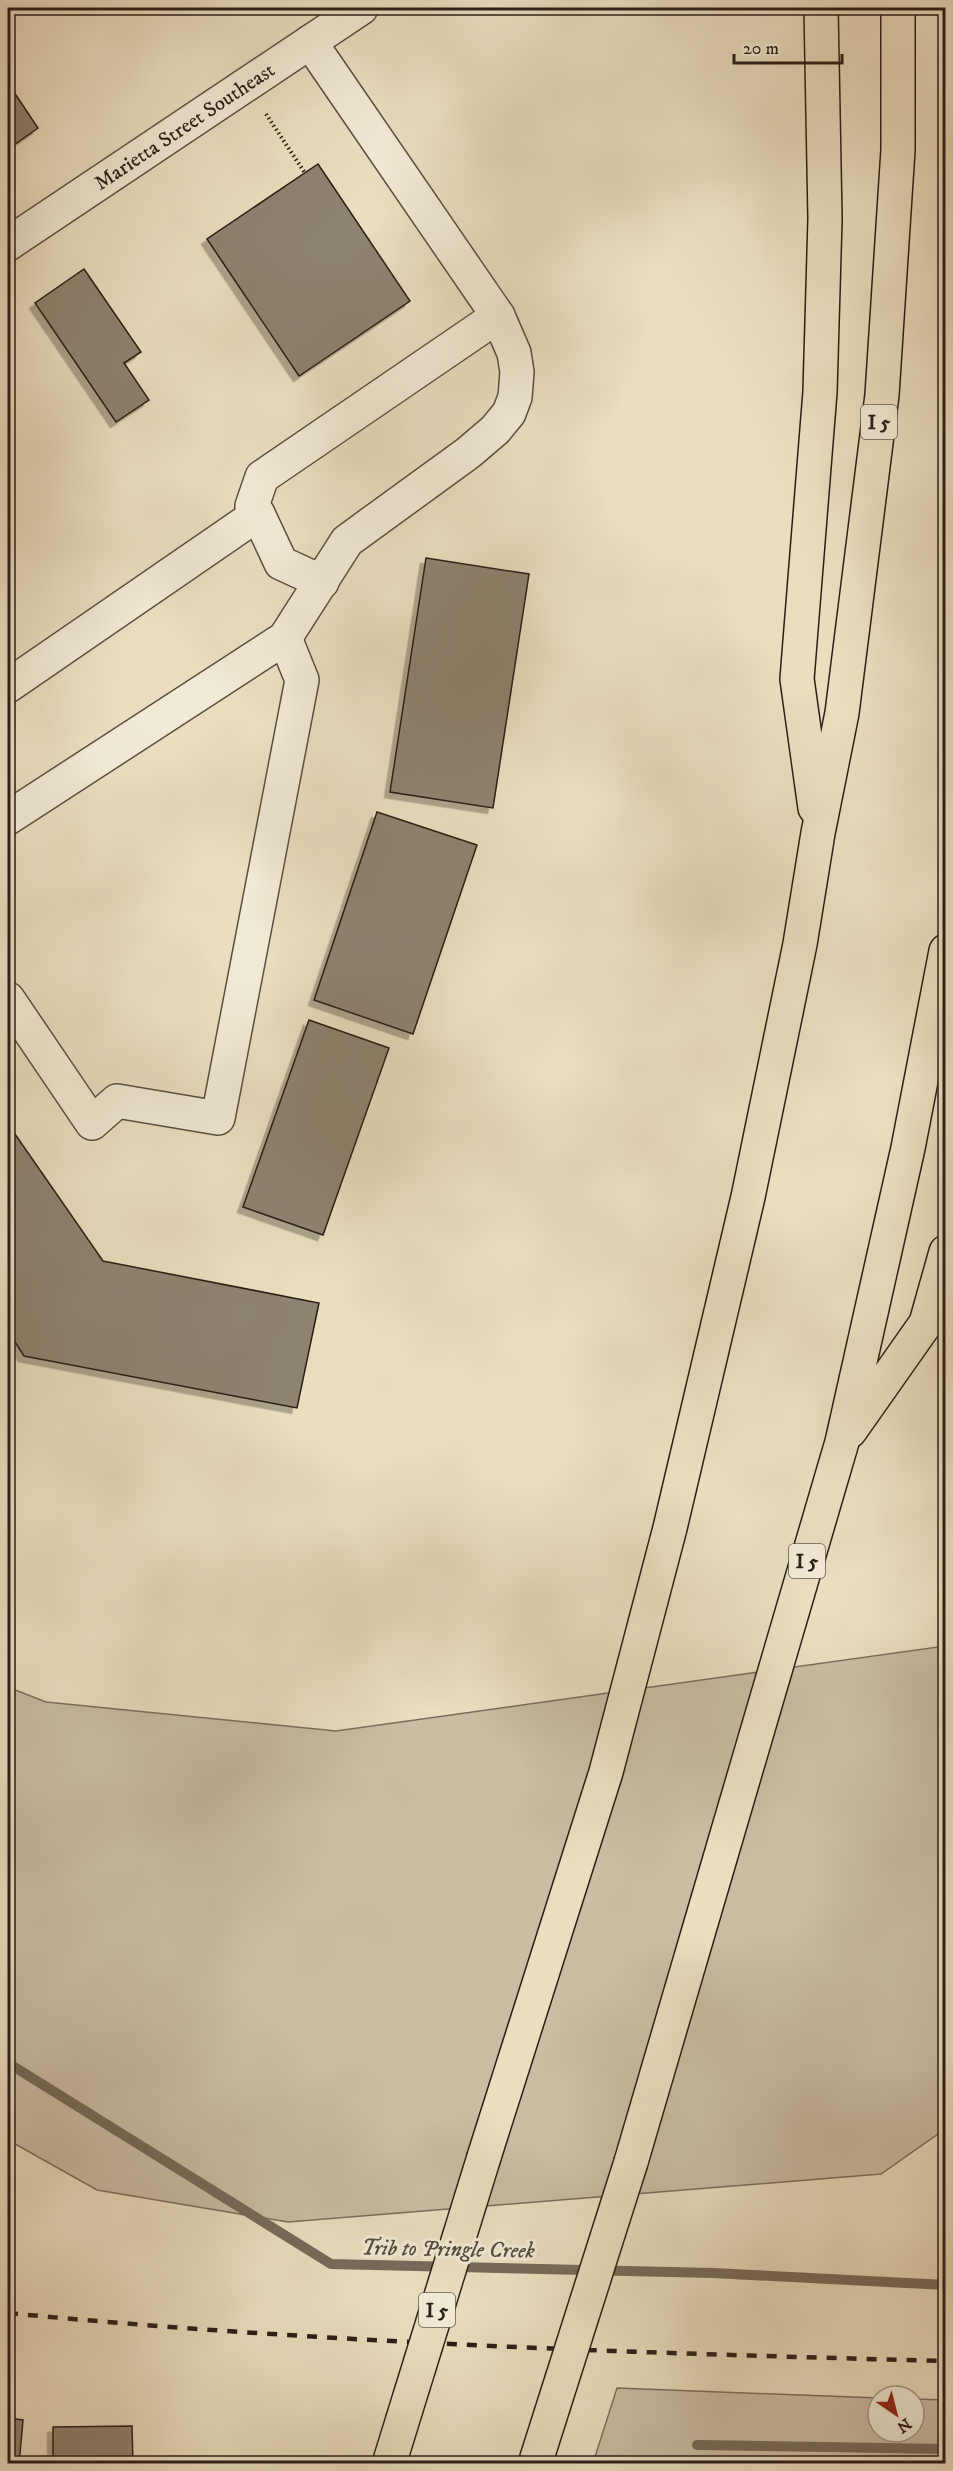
<svg xmlns="http://www.w3.org/2000/svg" width="953" height="2471" viewBox="0 0 953 2471" font-family="'IM FELL DW Pica',serif">
<style>
.green{fill:#c9bda3;stroke:#7a6e5e;stroke-width:1.5}
.lines{fill:none;stroke-linecap:round;stroke-linejoin:round}
.stream{stroke:#766a5a;stroke-width:10}
.building{fill:#8e826f;stroke:#2a1e18;stroke-width:1.5;filter:url(#shadow)}
.minor-casing{stroke:#5a4e42;stroke-width:36}
.highway-casing{stroke:#2a1e18;stroke-width:36}
.path{stroke:#2a1e18;stroke-width:4;stroke-dasharray:1.5 3;stroke-linecap:butt}
.minor{stroke:#f1ead5;stroke-width:33}
.highway{stroke:#eadebf;stroke-width:33}
.rail{stroke:#2a1e18;stroke-width:4.5;stroke-dasharray:10 10;stroke-linecap:butt}
.highway-bridge-casing{stroke:#2a1e18;stroke-width:36;stroke-linecap:butt}
.highway-bridge{stroke:#eadebf;stroke-width:33}
.labels{text-anchor:middle;stroke-width:6;stroke-linejoin:round;paint-order:stroke}
.shield{fill:#f1ead5;stroke:#665b51;stroke-width:1.5}
.shield-label{font-size:20px;font-weight:bold;fill:#2a1e18}
.street-label{font-size:21px;fill:#2a1e18;stroke:#f1ead5}
.water-label{font-size:22px;font-style:italic;fill:#564a3e;stroke:#f1ead5}
</style>
<defs>
<filter id="shadow"><feDropShadow dx="-5.5" dy="5.5" stdDeviation="0" flood-color="#0004"/></filter>
</defs>
<rect width="100%" height="100%" fill="#eadebf"/>
<filter id="stains"><feTurbulence type="fractalNoise" baseFrequency=".00333" numOctaves="4"/><feColorMatrix values="0 0 0 0 .2 0 0 0 0 .09 0 0 0 0 .02 0 0 0 .5 -.17"/></filter>
<radialGradient id="worn" r=".72"><stop offset=".6" stop-color="#630" stop-opacity="0"/><stop offset="1" stop-color="#630" stop-opacity=".3"/></radialGradient>
<g class="green">
<polygon points="945,1646 945,2129 881,2174 288,2222 97,2190 8,2140 8,1687 46,1702 336,1731"/>
<polygon points="617,2388 878,2398 878,2432 914,2432 914,2399 945,2400 945,2463 593,2463"/>
</g>
<g class="lines">
<g class="stream">
<polyline points="8,2063 331,2264 713,2273 946,2285"/>
<polyline points="697,2445 946,2449"/>
</g>
</g>
<g class="building">
<polygon points="10,86 38,128 8,149 8,88"/>
<polygon points="318,164 410,301 299,376 207,239"/>
<polygon points="84,269 141,352 124,363 149,400 116,422 35,303"/>
<polygon points="426,558 529,574 493,808 390,792"/>
<polygon points="377,812 477,845 413,1034 314,1000"/>
<polygon points="309,1020 389,1048 323,1235 243,1207"/>
<polygon points="8,1124 103,1261 319,1303 297,1408 24,1356 8,1331"/>
<polygon points="8,2418 23,2420 19,2464 8,2464"/>
<polygon points="132,2426 133,2464 53,2464 53,2427"/>
</g>
<g class="lines">
<g class="minor-casing">
<g id="minor">
<path id="s1" d="M8,244L361,8"/>
<polyline points="322,582 281,563 258,514 252,506 262,477 498,316"/>
<polyline points="8,686 258,514"/>
<polyline points="8,818 285,638 347,541 468,453 495,430 509,413 515,397 517,372 514,353 498,316 310,42"/>
<polyline points="8,999 92,1123 117,1101 218,1118 302,680 285,638"/>
</g>
</g>
<g class="highway-casing">
<g id="highway">
<polyline points="815,808 797,679 820,392 825,219 821,8"/>
<polyline points="850,1431 926,1323 946,1252"/>
<polyline points="484,2157 606,1772 670,1528 748,1197 800,944 818,833 842,713 882,395 898,150 898,8"/>
<polyline points="631,2162 842,1442 908,1148 946,951"/>
</g>
</g>
<polyline class="path" points="266,114 305,173"/>
<use href="#minor" class="minor"/>
<use href="#highway" class="highway"/>
<path class="rail" d="M8,2313C319,2343 633,2353 946,2361"/>
<g class="highway-bridge-casing">
<g id="highway-bridge">
<polyline points="389,2464 484,2157"/>
<polyline points="535,2464 631,2162"/>
</g>
</g>
<use href="#highway-bridge" class="highway-bridge"/>
</g>
<g class="labels">
<g class="shield">
<rect x="861" y="405" width="36" height="34" rx="4.5"/>
<rect x="789" y="1544" width="36" height="34" rx="4.5"/>
<rect x="419" y="2293" width="36" height="34" rx="4.5"/>
</g>
<g class="shield-label">
<text x="879" y="429">I 5</text>
<text x="807" y="1568">I 5</text>
<text x="437" y="2317">I 5</text>
</g>
<g class="street-label">
<text dy="7" stroke="none"><textPath href="#s1" startOffset="212">Marietta Street Southeast</textPath></text>
</g>
<g class="water-label">
<text transform="translate(448 2248) rotate(1)" y="8">Trib to Pringle Creek</text>
</g>
</g>
<rect width="953" height="2471" fill="none" stroke="#eadebf" stroke-width="30"/>
<rect x="9" y="9" width="935" height="2453" fill="none" stroke="#2a1e18" stroke-width="3"/>
<rect x="15" y="15" width="923" height="2441" fill="none" stroke="#2a1e18" stroke-width="1.5"/>
<g transform="translate(896 2414) rotate(145)"><circle r="28" fill="#f1ead5" stroke="#a19889" stroke-width="1.5"/>
<path d="M0-4.5L10 22L0 15L-10 22Z" fill="#8f2418"/>
<text y="-9" font-size="16" font-weight="bold" text-anchor="middle" fill="#2a1e18">N</text>
</g>
<path d="M734 54v9h108v-9" fill="none" stroke="#2a1e18" stroke-width="3"/>
<text x="743" y="54" font-size="18" fill="#2a1e18" stroke="#f1ead5" stroke-width="4.5" paint-order="stroke">20 m</text>
<rect width="100%" height="100%" filter="url(#stains)"/>
<rect width="100%" height="100%" fill="url(#worn)"/>
</svg>
